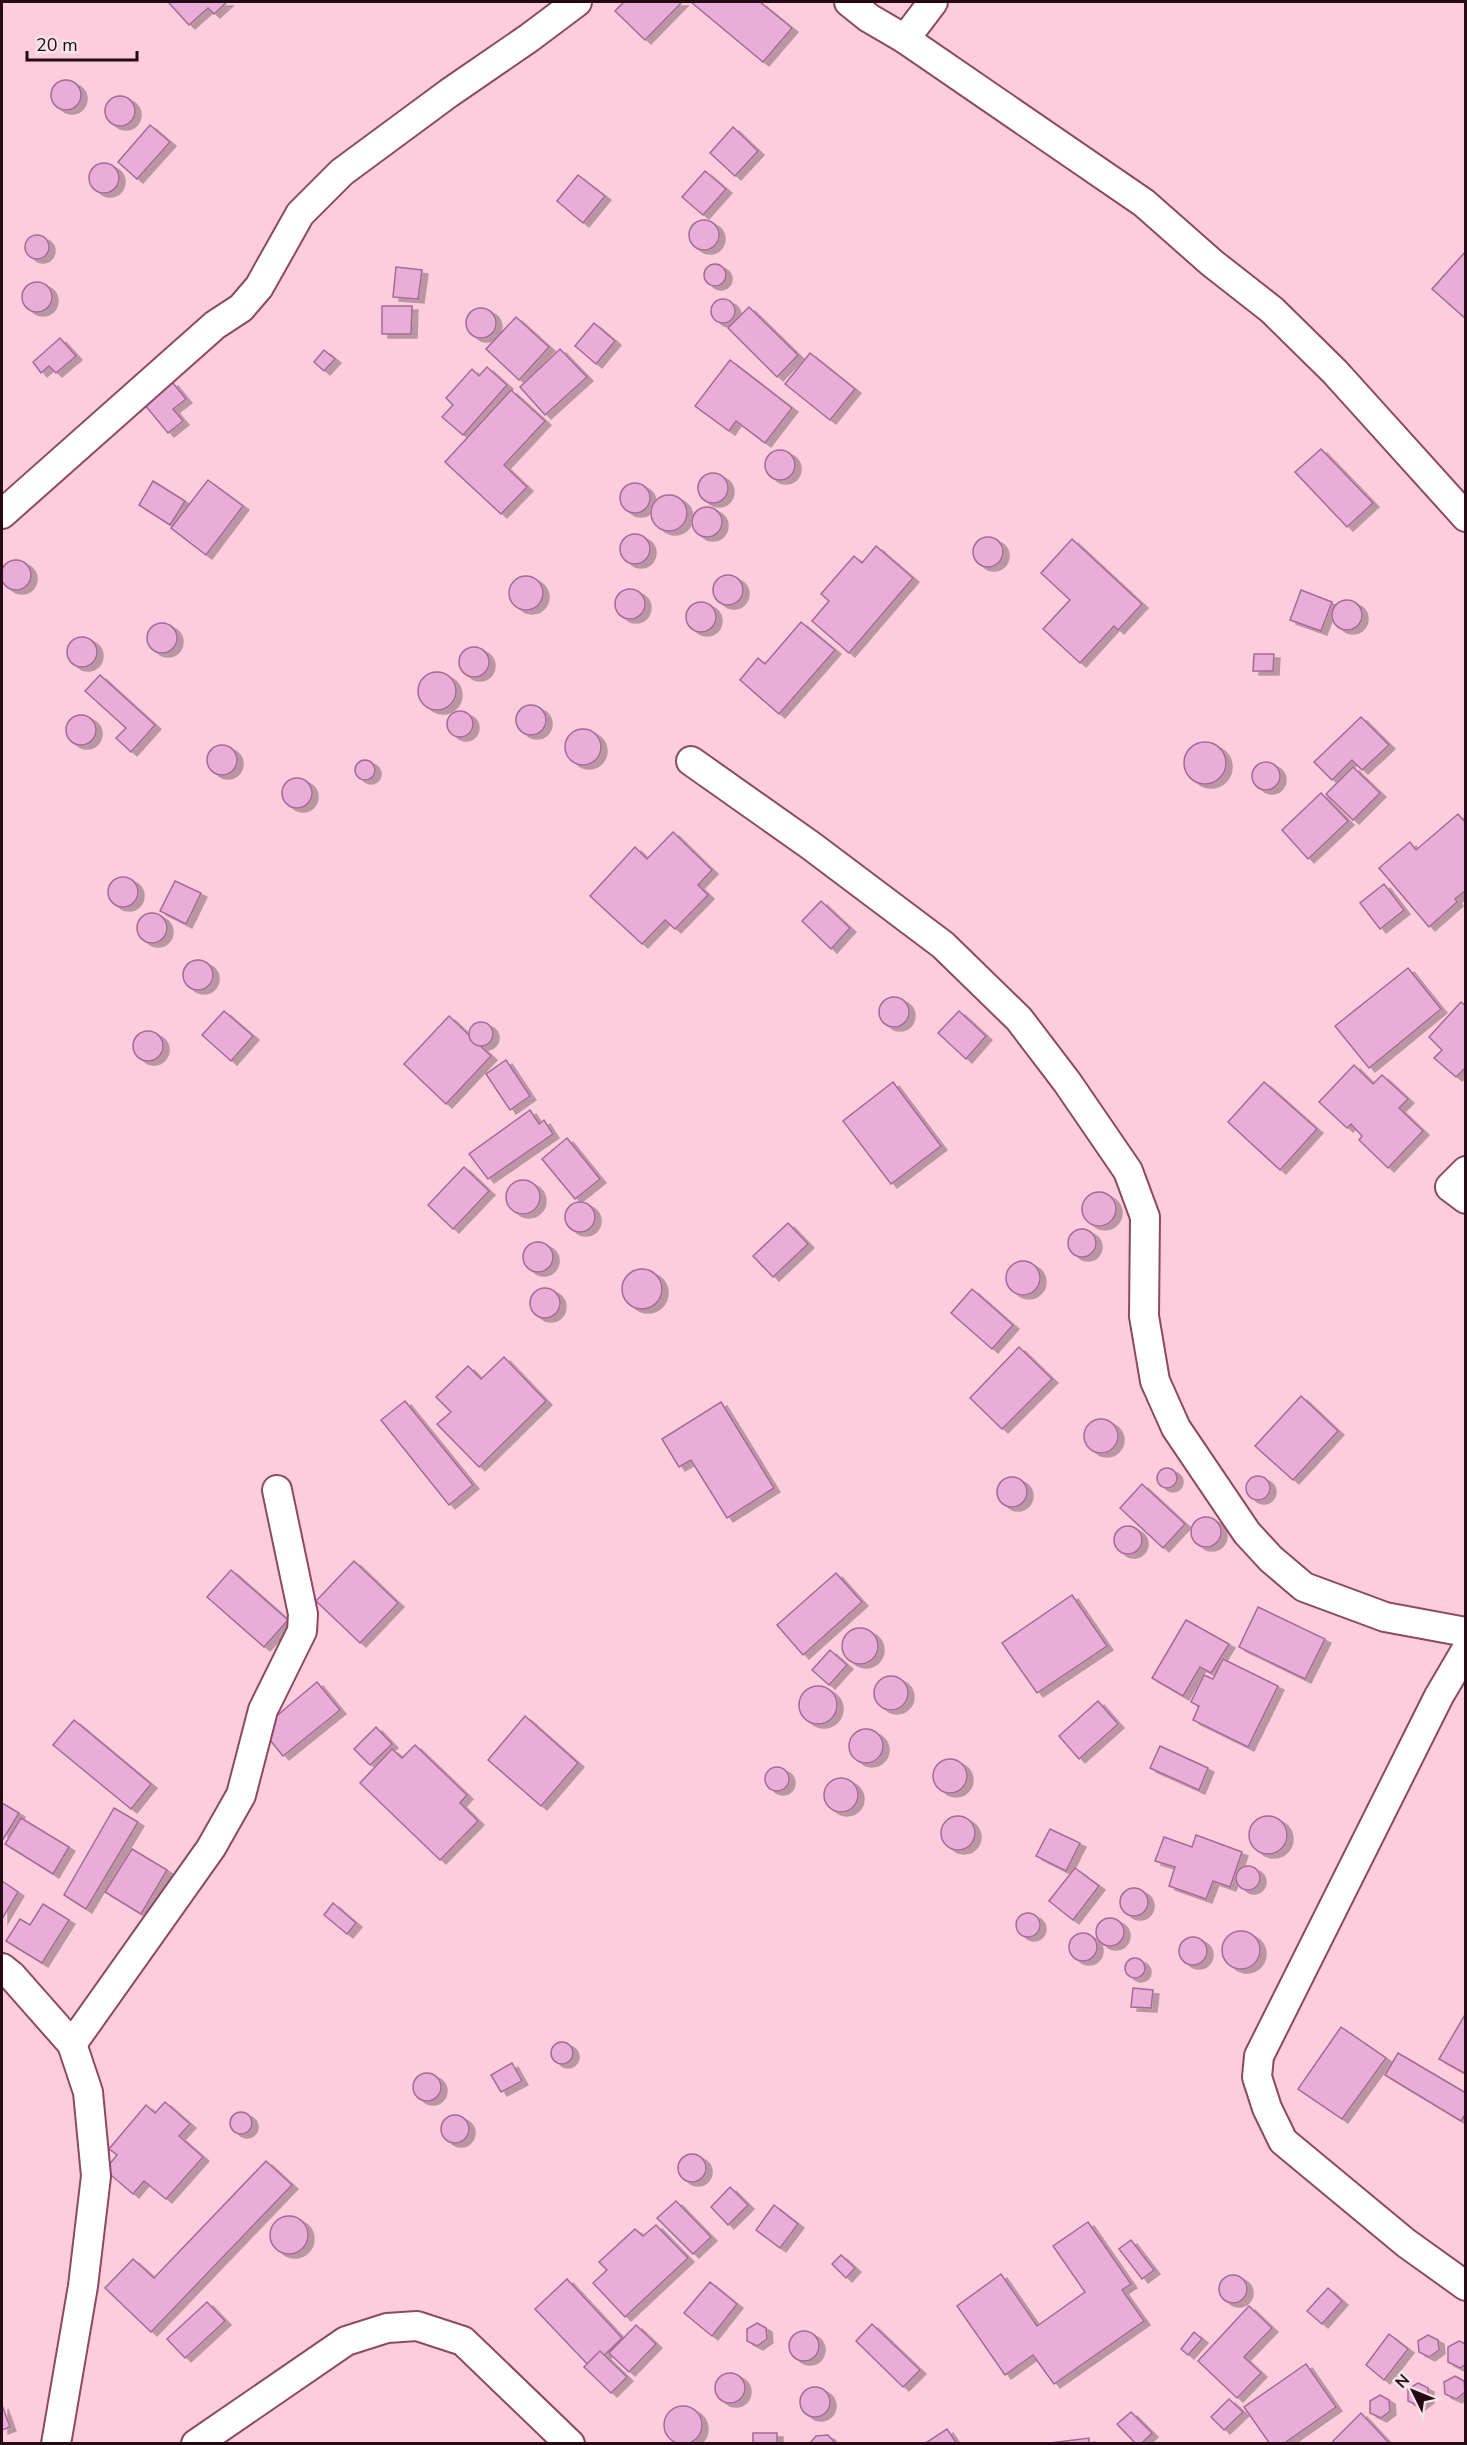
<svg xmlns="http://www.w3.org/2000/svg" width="1467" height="2445" viewBox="0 0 1467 2445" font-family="'Nunito Sans',sans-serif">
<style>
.building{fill:#e8aed8;stroke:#a66a96;stroke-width:1.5;filter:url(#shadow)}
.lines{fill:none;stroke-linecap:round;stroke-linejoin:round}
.minor-casing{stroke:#8d4963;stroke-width:32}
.minor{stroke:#fff;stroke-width:28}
</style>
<defs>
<filter id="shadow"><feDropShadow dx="6" dy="4" stdDeviation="0" flood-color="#0004"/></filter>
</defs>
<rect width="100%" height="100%" fill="#fdcddd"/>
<g class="building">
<polygon points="168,2 227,2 214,14 208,8 189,25"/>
<polygon points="624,2 682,2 645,40 615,11"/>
<polygon points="691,2 760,2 792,28 763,62"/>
<circle cx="66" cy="95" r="15"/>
<circle cx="120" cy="111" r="15"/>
<polygon points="150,125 170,142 137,179 118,162"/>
<polygon points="733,127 758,151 735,176 710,153"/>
<circle cx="104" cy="178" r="15"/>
<polygon points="705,171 726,189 703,215 682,197"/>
<polygon points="578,175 605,196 583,223 557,201"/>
<circle cx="704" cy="235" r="15"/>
<circle cx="37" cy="247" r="12"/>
<polygon points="1466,251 1466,319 1432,289"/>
<circle cx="715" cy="275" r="11"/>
<polygon points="396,267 422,270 418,299 393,297"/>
<circle cx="37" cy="297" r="15"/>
<circle cx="723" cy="311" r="12"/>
<polygon points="382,306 412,306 411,334 382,334"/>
<polygon points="749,307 798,355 777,377 728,328"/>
<circle cx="481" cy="323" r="15"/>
<polygon points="516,317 549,347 519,380 486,349"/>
<polygon points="594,323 615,341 596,364 575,346"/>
<polygon points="60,338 76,356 56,373 49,366 41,373 33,362"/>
<polygon points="560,349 587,377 545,415 520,387"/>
<polygon points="324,350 335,359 324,371 314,362"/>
<polygon points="810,353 855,389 830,420 785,384"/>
<polygon points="730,360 792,408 765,443 736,421 729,431 695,406"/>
<polygon points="487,367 507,385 463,435 442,417 453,405 446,398 472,369 479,376"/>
<polygon points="172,382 186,399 173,409 183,421 168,433 145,405"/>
<polygon points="511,390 545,421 504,465 527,487 501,514 445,462"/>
<polygon points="1321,449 1373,503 1347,527 1295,472"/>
<circle cx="780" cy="465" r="15"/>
<circle cx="713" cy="488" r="15"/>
<polygon points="208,480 243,506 206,555 171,528"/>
<polygon points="153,481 185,501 170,525 139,505"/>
<circle cx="635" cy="498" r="15"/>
<circle cx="669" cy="513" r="18"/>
<circle cx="707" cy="522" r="15"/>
<circle cx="635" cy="549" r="15"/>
<circle cx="988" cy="552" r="15"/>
<polygon points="1072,539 1142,604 1118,630 1114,626 1080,663 1043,629 1070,600 1041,573"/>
<polygon points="876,546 913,578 849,653 812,621 829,601 821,594 854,556 862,563"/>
<circle cx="16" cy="575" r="15"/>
<circle cx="728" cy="590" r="15"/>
<circle cx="526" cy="593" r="17"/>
<circle cx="630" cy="604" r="15"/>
<polygon points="1301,590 1332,602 1321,631 1290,620"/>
<circle cx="1347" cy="615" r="15"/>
<circle cx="701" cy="617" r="15"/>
<polygon points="801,622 835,650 779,714 740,680 758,658 765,664"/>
<circle cx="162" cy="638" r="15"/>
<circle cx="82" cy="652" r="15"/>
<circle cx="474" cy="662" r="15"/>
<polygon points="1254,654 1274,654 1273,671 1253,671"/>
<circle cx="437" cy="691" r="19"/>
<polygon points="100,675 155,725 131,752 116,738 126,728 85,691"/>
<circle cx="531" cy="720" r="15"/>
<circle cx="460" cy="724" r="13"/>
<circle cx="81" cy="730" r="15"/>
<polygon points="1361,717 1389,745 1362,770 1352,760 1332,780 1314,762"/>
<circle cx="583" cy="747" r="18"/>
<circle cx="1205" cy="763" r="21"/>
<circle cx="222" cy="760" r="15"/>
<circle cx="365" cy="770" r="10"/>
<circle cx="1266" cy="776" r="14"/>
<polygon points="1353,767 1380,793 1353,820 1326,794"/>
<circle cx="297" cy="793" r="15"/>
<polygon points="1321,793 1348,821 1308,859 1282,830"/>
<polygon points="1458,814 1466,823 1466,890 1455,899 1457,902 1429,927 1379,868 1410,842 1416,850"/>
<polygon points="673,832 712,870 698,885 708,895 675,929 665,920 642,944 590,896 635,847 647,859"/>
<circle cx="123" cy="892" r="15"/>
<polygon points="175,881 201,893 186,924 160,911"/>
<polygon points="1384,884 1404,910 1380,929 1360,903"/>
<polygon points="821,901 850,928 831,949 802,921"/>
<circle cx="152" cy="928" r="15"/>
<circle cx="198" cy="975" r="15"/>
<polygon points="1408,968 1441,1009 1369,1068 1335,1026"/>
<circle cx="894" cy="1012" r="15"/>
<polygon points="1461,1002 1466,1006 1466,1067 1456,1077 1434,1058 1442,1050 1429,1037"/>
<polygon points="224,1011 253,1036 231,1061 202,1035"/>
<polygon points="959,1011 986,1036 966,1059 938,1033"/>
<polygon points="449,1016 491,1056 446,1104 404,1064"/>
<circle cx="481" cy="1034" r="12"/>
<circle cx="148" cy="1046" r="15"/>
<polygon points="506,1060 530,1096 510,1110 486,1074"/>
<polygon points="1354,1065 1373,1084 1382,1075 1408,1099 1399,1108 1423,1131 1388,1168 1359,1140 1362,1136 1351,1124 1347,1128 1319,1102"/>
<polygon points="893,1082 941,1146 891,1184 843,1121"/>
<polygon points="1264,1082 1317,1129 1280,1170 1228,1122"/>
<polygon points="530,1110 539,1124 544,1120 553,1134 488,1179 469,1154"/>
<polygon points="567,1138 600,1179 575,1199 542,1159"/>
<polygon points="464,1167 489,1191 453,1229 428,1205"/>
<circle cx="523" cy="1197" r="17"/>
<circle cx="1099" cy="1209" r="17"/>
<circle cx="580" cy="1217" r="15"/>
<polygon points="788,1223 808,1244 773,1277 753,1256"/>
<circle cx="1082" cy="1243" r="14"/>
<circle cx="538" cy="1257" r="15"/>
<circle cx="1023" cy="1278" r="17"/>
<circle cx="642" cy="1289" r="20"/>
<circle cx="545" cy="1303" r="15"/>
<polygon points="972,1289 1013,1325 992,1349 951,1313"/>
<polygon points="1019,1347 1052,1379 1002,1429 970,1398"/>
<polygon points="504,1357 546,1401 479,1467 437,1424 451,1412 436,1397 468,1366 481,1379"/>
<polygon points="1301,1396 1338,1431 1293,1480 1255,1446"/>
<polygon points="405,1401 473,1485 449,1505 381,1420"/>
<polygon points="721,1402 774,1488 727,1518 691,1460 679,1467 662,1439"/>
<circle cx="1101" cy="1436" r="17"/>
<circle cx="1167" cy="1478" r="10"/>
<circle cx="1258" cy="1488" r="12"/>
<circle cx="1012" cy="1492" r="15"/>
<polygon points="1142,1484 1185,1524 1163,1548 1120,1508"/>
<circle cx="1206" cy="1532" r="15"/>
<circle cx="1128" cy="1540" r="14"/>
<polygon points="354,1561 398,1603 360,1643 316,1601"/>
<polygon points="231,1570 288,1620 264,1647 207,1597"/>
<polygon points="836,1573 862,1602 803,1655 777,1625"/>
<polygon points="1072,1595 1107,1646 1037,1693 1002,1643"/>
<polygon points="1258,1607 1325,1639 1305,1679 1239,1647"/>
<polygon points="1186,1620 1229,1644 1211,1673 1200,1667 1183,1696 1152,1678"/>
<circle cx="860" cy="1646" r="18"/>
<polygon points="830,1650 847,1665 829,1685 812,1670"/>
<polygon points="1223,1659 1278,1686 1248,1747 1193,1720 1199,1706 1191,1702 1204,1675 1213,1679"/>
<circle cx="891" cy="1693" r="17"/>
<polygon points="317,1682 340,1710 283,1756 261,1729"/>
<circle cx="818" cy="1705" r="19"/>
<polygon points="1098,1701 1118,1724 1079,1759 1059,1736"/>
<polygon points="525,1716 578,1763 541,1806 488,1760"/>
<polygon points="74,1720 151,1784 131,1809 53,1745"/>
<polygon points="376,1727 392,1744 370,1765 354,1749"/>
<circle cx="866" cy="1746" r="17"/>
<polygon points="415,1745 467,1795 460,1803 478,1821 440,1860 360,1783 392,1749 402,1758"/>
<polygon points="1160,1746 1208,1768 1199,1790 1150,1768"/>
<circle cx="950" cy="1776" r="17"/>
<circle cx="777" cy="1779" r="12"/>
<circle cx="841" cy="1795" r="17"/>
<polygon points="2,1803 19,1813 2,1841"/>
<polygon points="114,1808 138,1822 86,1909 64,1895"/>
<circle cx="1268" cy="1835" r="19"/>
<circle cx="958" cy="1833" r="17"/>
<polygon points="21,1818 69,1847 53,1874 5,1844"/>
<polygon points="1050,1829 1080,1843 1066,1871 1036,1856"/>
<polygon points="1196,1835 1242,1852 1230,1887 1213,1881 1206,1899 1169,1886 1175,1867 1155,1861 1164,1837 1192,1847"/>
<polygon points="132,1849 167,1870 141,1914 105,1892"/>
<circle cx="1248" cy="1878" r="12"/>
<polygon points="1075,1868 1099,1886 1073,1920 1049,1901"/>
<polygon points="2,1881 18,1892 2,1919"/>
<circle cx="1134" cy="1902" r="14"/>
<polygon points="333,1903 356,1923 347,1934 324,1915"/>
<polygon points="43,1904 69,1920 42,1963 6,1941 20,1919 30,1925"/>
<circle cx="1028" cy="1925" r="12"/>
<circle cx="1110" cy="1932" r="14"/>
<circle cx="1241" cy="1950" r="19"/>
<circle cx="1083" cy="1947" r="14"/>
<circle cx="1193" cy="1951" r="14"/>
<circle cx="1135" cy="1968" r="10"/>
<polygon points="1133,1988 1153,1990 1151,2008 1131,2007"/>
<polygon points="1466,2013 1466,2074 1439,2059"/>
<polygon points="1341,2027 1386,2058 1342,2119 1298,2089"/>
<circle cx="562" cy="2053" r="11"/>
<polygon points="1398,2053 1466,2093 1466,2113 1461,2121 1385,2075"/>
<polygon points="512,2063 522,2081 501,2092 491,2075"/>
<circle cx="427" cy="2087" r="14"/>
<polygon points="165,2102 190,2124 179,2136 203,2157 166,2199 144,2181 133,2194 105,2170 117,2155 109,2149 146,2105 155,2113"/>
<circle cx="241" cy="2123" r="11"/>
<circle cx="455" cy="2129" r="14"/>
<circle cx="692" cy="2168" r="14"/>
<polygon points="266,2161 292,2185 151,2332 105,2288 133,2259 154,2278"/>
<polygon points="730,2187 748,2205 728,2225 711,2207"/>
<polygon points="676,2201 711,2237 693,2254 657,2218"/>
<polygon points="774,2205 798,2224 780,2248 756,2230"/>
<circle cx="289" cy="2235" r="19"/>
<polygon points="1088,2222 1131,2284 1122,2290 1144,2321 1054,2384 1033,2355 1005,2375 957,2306 1001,2274 1037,2326 1085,2292 1053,2246"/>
<polygon points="656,2225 688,2258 625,2317 593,2283 607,2270 599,2262 635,2229 643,2236"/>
<polygon points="1131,2240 1154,2270 1142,2279 1119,2249"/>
<polygon points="841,2255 855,2268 846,2278 832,2264"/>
<circle cx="1233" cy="2289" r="14"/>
<polygon points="567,2279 622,2338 591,2368 535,2309"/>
<polygon points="710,2282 737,2304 712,2336 684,2313"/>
<polygon points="1328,2288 1342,2301 1322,2324 1307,2311"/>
<polygon points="207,2302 225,2321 185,2358 167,2339"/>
<polygon points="1249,2306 1272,2328 1244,2357 1261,2373 1237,2398 1198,2361"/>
<polygon points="757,2323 766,2328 767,2339 757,2346 747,2341 747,2329"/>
<polygon points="872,2324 920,2370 903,2387 856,2341"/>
<polygon points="636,2325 656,2344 629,2372 609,2353"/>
<circle cx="804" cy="2346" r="15"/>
<polygon points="1194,2332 1202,2339 1188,2355 1181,2349"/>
<polygon points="1389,2334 1408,2349 1384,2380 1366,2365"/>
<polygon points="1428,2335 1438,2340 1439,2350 1429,2357 1419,2352 1418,2341"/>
<polygon points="1459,2341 1466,2344 1466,2364 1460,2368 1448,2362 1448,2347"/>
<polygon points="600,2351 627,2377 611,2393 584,2367"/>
<polygon points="1306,2364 1336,2407 1283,2444 1270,2444 1244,2407"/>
<circle cx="730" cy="2388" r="15"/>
<polygon points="1455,2376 1464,2381 1465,2392 1456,2399 1445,2394 1444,2382"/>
<polygon points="1418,2383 1428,2388 1428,2399 1419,2406 1408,2401 1408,2389"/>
<circle cx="815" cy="2402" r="15"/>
<polygon points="1380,2395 1389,2400 1390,2411 1381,2418 1370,2413 1370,2401"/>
<polygon points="1229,2399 1243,2412 1224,2430 1211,2417"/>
<polygon points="2,2405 10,2427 2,2430"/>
<circle cx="683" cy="2425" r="19"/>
<polygon points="1131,2412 1152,2433 1141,2444 1136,2444 1117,2424"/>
<polygon points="1361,2413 1390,2444 1335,2444 1333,2441"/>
<polygon points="947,2429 957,2444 924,2444"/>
<rect x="753" y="2433" width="24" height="11"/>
<polygon points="828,2435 836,2444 809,2444 816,2436"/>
<polygon points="1089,2438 1089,2444 1042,2444"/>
</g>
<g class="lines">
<g class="minor-casing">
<g id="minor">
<polyline points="849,2 869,18 905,39 1144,203 1212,263 1272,310 1335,372 1466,517"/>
<polyline points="905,39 933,2"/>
<polyline points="2,514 215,325 241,308 259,287 300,214 342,172 449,93 529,38 577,2"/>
<polyline points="691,761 810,845 943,945 1019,1019 1067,1082 1128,1171 1145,1217 1144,1316 1155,1381 1176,1428 1247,1533 1271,1559 1304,1587 1385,1617 1466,1632"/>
<polyline points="1466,1171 1450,1187 1466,1199"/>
<polyline points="1466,1650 1439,1696 1259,2056 1257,2077 1267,2108 1283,2141 1406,2243 1466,2286"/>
<polyline points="2,1968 12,1976 72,2044 88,2092 96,2176 83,2286 56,2444"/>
<polyline points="72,2044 211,1848 241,1795 263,1710 302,1631 303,1614 277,1490"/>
<polyline points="196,2444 346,2341 387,2328 417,2326 463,2341 570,2444"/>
</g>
</g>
<use href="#minor" class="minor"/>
</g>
<rect width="1467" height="2445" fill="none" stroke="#250a15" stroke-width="6"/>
<g transform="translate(1413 2391) rotate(313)" stroke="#f5e4e9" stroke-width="4.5" paint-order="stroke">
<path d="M0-4.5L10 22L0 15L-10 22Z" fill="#250a15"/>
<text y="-9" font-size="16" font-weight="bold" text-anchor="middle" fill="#250a15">N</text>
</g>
<path d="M27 51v9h110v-9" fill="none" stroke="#250a15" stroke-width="3"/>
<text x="36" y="51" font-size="18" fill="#250a15" stroke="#f5e4e9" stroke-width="4.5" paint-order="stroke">20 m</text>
</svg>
